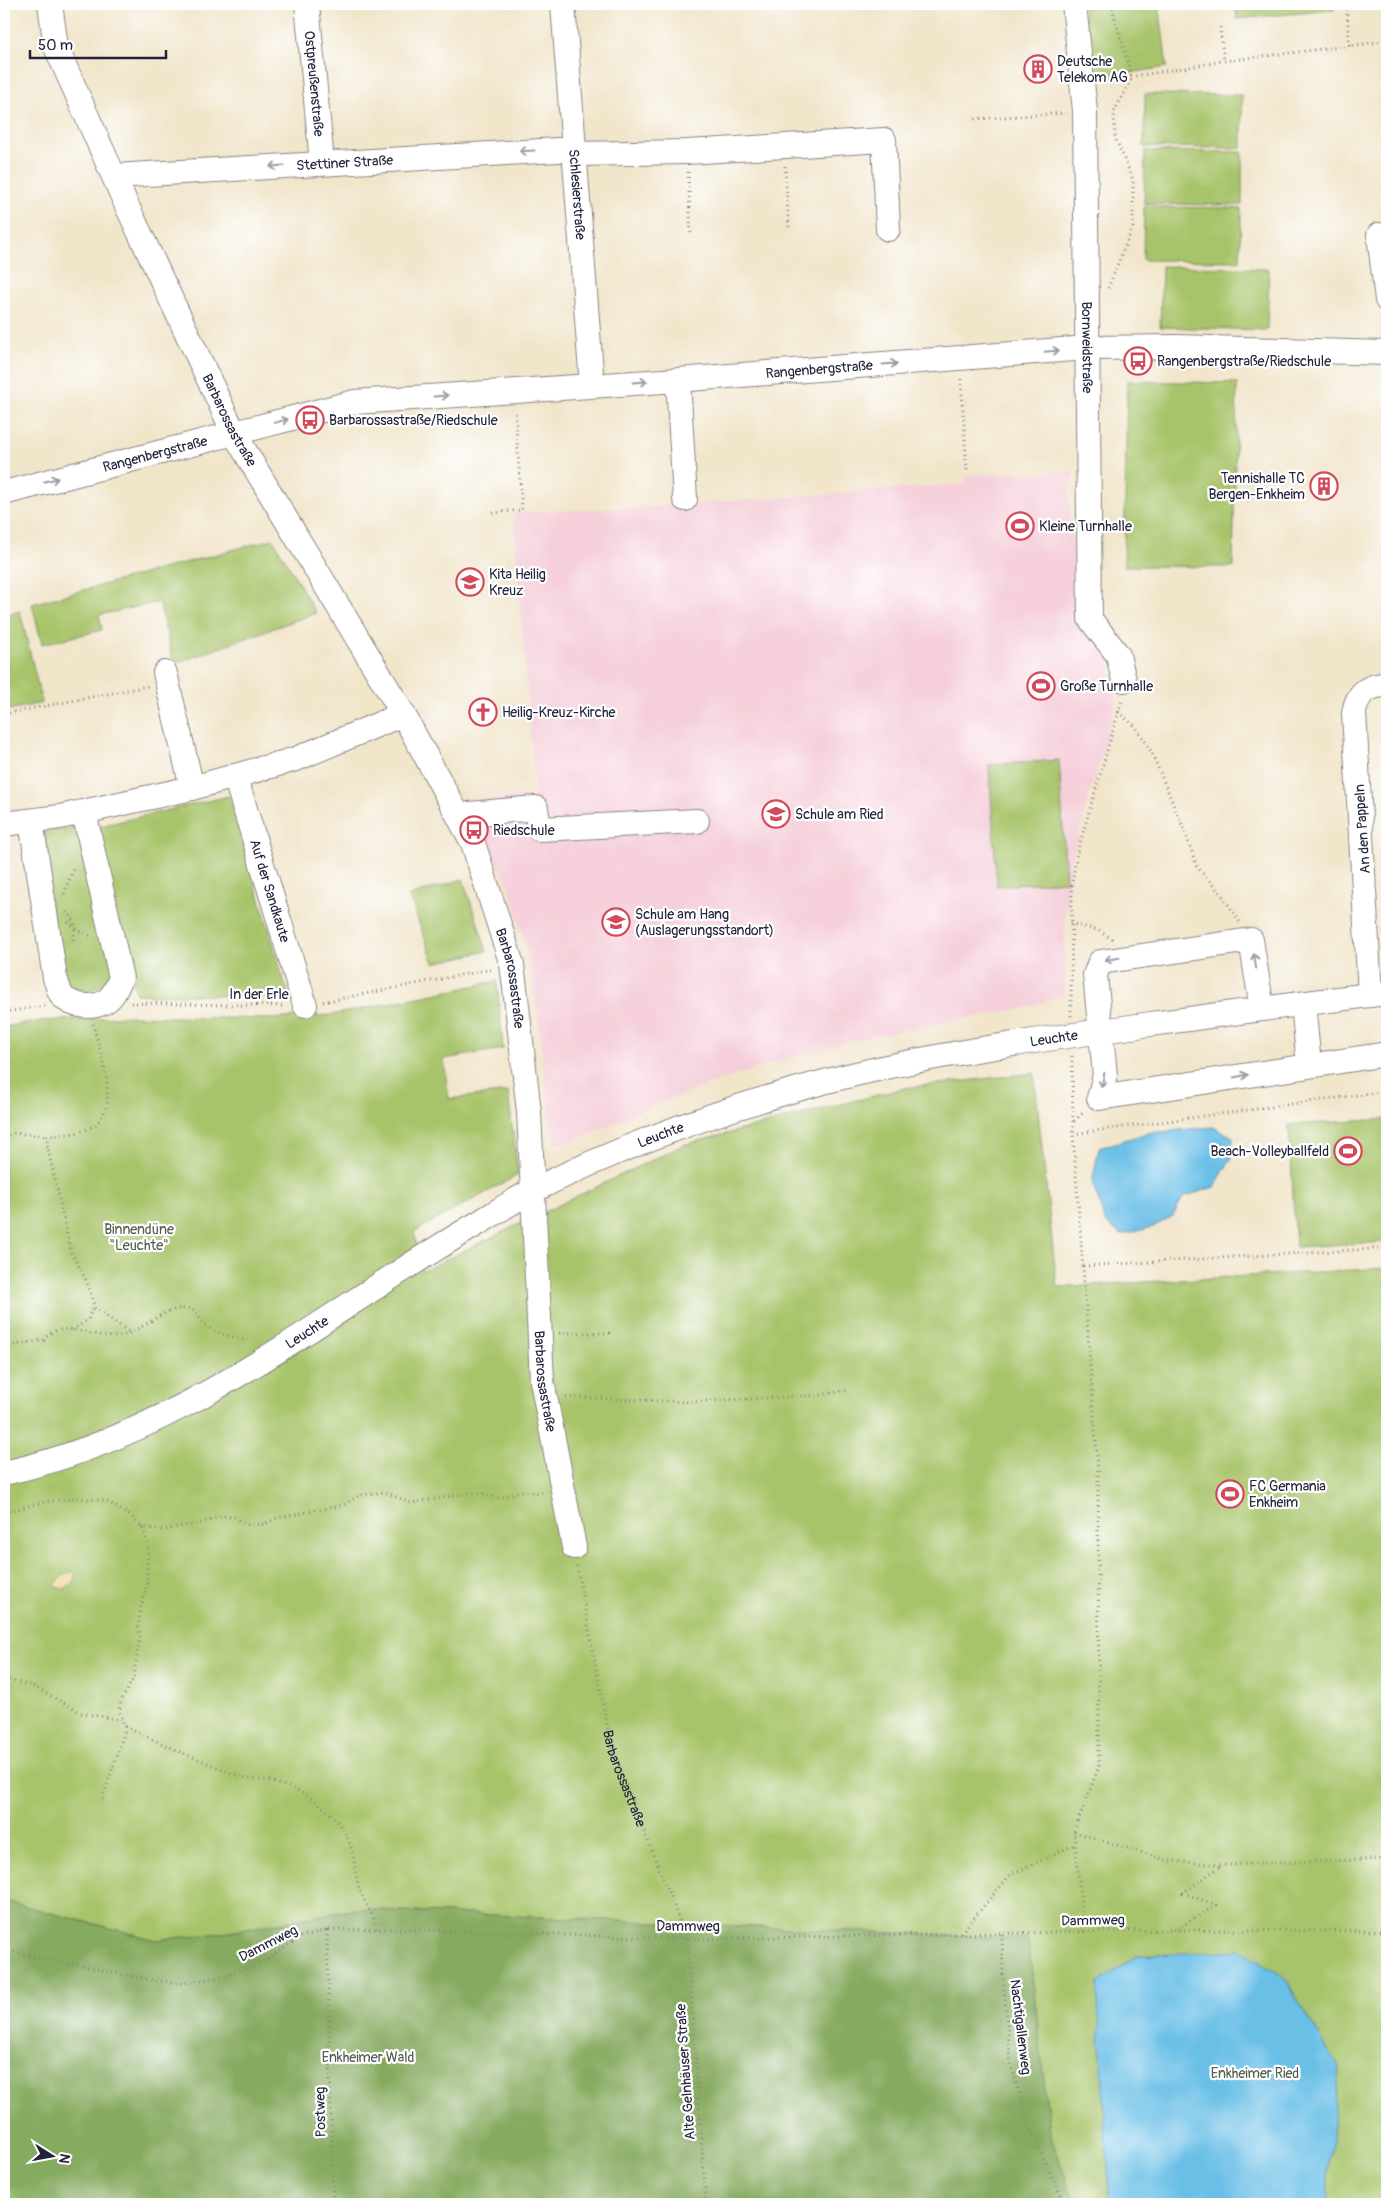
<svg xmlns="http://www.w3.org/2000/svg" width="1391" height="2208" viewBox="0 0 1391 2208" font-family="Pangolin,sans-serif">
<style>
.built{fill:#f5cfd9}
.green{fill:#a8c46a;stroke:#657352}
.forest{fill:#86aa5e;stroke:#54664c}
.sand{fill:#eeda9e;stroke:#887e6c}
.water{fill:#6bbfe7;stroke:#467091}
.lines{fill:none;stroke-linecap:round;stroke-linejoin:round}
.minor-casing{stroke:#8a8482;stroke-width:26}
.path{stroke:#8a8482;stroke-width:3;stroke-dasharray:1 4;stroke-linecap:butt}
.minor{stroke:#fff;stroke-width:24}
.oneway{stroke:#9c9ca7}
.labels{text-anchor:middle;stroke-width:4.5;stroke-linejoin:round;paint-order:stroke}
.poi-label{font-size:14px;fill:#22223b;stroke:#fff;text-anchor:start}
.street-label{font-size:14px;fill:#22223b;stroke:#fff}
.park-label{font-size:14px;fill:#515b4b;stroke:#fff}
</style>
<rect width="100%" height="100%" fill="#fff"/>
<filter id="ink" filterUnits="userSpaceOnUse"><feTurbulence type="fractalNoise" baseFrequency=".02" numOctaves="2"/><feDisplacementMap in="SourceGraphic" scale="10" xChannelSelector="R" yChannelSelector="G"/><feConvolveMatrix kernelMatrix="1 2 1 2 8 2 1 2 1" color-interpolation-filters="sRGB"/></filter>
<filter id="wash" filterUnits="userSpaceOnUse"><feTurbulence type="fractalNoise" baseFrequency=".0096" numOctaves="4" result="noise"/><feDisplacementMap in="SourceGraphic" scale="20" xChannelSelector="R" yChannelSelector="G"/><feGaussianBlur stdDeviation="1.12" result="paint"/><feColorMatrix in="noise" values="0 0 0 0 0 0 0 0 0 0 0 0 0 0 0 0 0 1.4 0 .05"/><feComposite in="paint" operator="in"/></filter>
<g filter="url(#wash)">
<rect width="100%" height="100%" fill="#f1e5ca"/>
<polygon class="built" points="1075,472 1073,480 1068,485 1078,618 1110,662 1112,691 1116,691 1116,694 1115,708 1073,853 1065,918 1065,995 1025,1008 868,1037 793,1057 716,1082 643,1110 570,1143 558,1143 552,1133 531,966 510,891 507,881 462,802 535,795 513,513 648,507 967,484 966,475"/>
<g class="green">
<polygon points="1083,4 1159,4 1167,67 1092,79"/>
<polygon points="1235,4 1334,4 1334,10 1237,19"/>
<polygon points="1145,94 1242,95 1242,148 1144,147"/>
<polygon points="1145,151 1242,152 1242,205 1144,204"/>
<polygon points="1144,207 1241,208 1240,261 1143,260"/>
<polygon points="1162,266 1269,269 1267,330 1160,327"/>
<polygon points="1127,381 1237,383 1233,567 1124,566"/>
<polygon points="273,539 316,613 174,664 159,602 99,615 102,630 42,644 32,604"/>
<polygon points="20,611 42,703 4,711 4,615"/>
<polygon points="1059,760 1066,881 997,886 989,765"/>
<polygon points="229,796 289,997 136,994 96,827"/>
<polygon points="82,826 113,968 106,983 86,992 65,986 38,833"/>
<polygon points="463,879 487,951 434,963 409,896"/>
<polygon points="497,981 503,1049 444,1059 449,1099 508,1092 518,1175 414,1232 422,1271 683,1145 904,1088 1034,1073 1057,1287 1387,1268 1387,2204 1075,2204 1050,2134 1028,1939 356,1909 230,1932 156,1940 4,1901 4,1027 40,1021 132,1016 268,1019 332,1015"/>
<polygon points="1387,1119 1387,1242 1296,1247 1289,1125"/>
</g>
<polygon class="forest" points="4,1901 156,1940 230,1932 356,1909 1028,1939 1050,2134 1075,2204 4,2204"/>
<polygon class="sand" points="73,1571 76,1575 73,1583 64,1589 57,1588 55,1585 61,1577"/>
<g class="water">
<polygon points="1213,1127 1233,1137 1231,1159 1214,1187 1183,1197 1173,1216 1153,1227 1121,1235 1106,1223 1092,1182 1099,1148 1147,1133"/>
<polygon points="1242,1950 1285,1978 1339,2068 1328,2170 1328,2204 1110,2204 1097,1984 1136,1956"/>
</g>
</g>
<g filter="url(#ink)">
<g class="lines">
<g class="minor-casing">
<g id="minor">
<path id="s2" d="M50,4L56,47L127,206L234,433L403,714L473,843L512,965L515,988L529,1112L542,1381L574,1547"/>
<path id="s3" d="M307,4L322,163"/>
<path id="s4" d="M563,4L592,385"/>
<path id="s5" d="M1074,4L1085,111L1090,619L1118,655L1124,680"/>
<polyline points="576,154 687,152 884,140 888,229"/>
<path id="s6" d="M114,176L575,149"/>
<polyline points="1379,235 1387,300"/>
<polyline points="678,380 685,499"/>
<path id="s7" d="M4,493L354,402L678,380L1087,348L1177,347L1387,353"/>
<polyline points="165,673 192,788"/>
<path id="s8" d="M235,776L305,1005"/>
<polyline points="458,815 536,808 539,829 697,821"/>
<path d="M31,821L55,978C57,983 59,992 62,996C72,1007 94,1009 106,1001C114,996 117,986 121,978L84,812"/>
<polyline points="4,824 60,817 192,788 296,759 403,714"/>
<path d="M1370,995L1354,713C1357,693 1368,685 1387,685"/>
<polyline points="1303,1004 1309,1065"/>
<polyline points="1262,1009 1251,940 1100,962 1095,975 1105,1075 1099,1098 1387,1054"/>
<path id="s9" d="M4,1473C183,1434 316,1319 470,1228C491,1216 512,1201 534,1190C625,1145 722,1109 820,1083C928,1054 1040,1040 1151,1024C1229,1014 1308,1002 1387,993"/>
</g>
</g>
<g class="path">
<polyline points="1346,4 1350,47"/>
<polyline points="1220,27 1224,61"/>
<polyline points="1101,82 1224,61 1387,41"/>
<polyline points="975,119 1065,113"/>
<polyline points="785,166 789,230"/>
<polyline points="688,172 691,236"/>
<polyline points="1108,288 1133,227 1133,180 1115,137 1114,112 1132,78 1111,4"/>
<polyline points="961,379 967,470"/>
<polyline points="493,513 522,510 515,410"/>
<polyline points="1118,712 1135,726 1151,751 1185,832 1197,867 1221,894 1240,922"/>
<polyline points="4,714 148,686"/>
<polyline points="64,894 74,867"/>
<path d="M66,912C78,922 75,930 72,944"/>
<polyline points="68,922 82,933 92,936"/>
<polyline points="1070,923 1097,930 1114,940"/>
<polyline points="323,1002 492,969"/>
<polyline points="131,1003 285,1006"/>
<polyline points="4,1012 45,1006"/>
<polyline points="1071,1016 1072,884 1077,853 1122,700"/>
<path d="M93,1024C100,1055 124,1111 89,1128C77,1135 60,1134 47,1136V1144L71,1252L87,1282L95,1308L129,1332"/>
<polyline points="1072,1056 1073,1134 1098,1469 1099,1766 1074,1832 1084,1931"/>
<polyline points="1074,1121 1084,1112"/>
<polyline points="1073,1134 1387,1091"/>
<polyline points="4,1137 13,1133 47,1136"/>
<polyline points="1083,1266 1387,1248"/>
<polyline points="72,1330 88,1320 93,1306"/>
<polyline points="559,1333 614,1333"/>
<path d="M4,1347L44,1340C60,1316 97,1341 120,1336C147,1330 165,1302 194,1310C210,1337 224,1333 252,1342"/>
<polyline points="566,1397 688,1402 823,1395 847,1390"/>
<polyline points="4,1512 45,1502 77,1498 106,1501 131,1516 144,1530 148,1547 147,1585 141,1607 138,1628 140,1638 133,1679 121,1701 119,1711 125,1726 124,1734 101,1803"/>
<polyline points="141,1527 162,1530 201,1523 223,1516 234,1517 248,1525 264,1524 277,1518 343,1505 360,1495 385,1492 411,1503 469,1493 481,1493 499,1498 520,1491 538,1493 544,1491"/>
<path id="s1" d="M577,1566L612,1751L687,1939L706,2204"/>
<polyline points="4,1679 33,1686 82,1713 121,1720"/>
<path d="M125,1726C163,1745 203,1762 243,1777C252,1780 261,1779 269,1781C299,1788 327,1804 343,1830C356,1849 353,1870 360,1891C365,1904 375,1915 376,1929"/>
<polyline points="1074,1832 1170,1861 1222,1865 1387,1859"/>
<polyline points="1177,1929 1216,1905 1183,1893 1221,1866"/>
<polyline points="327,1930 333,2204"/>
<polyline points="961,1933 1011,1874 1074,1845"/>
<polyline points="1002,1934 1003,1977 1011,2065 1031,2131 1065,2204"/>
<polyline points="4,1950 151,1980 181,1983 223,1977 262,1962 300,1937 327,1930 401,1929 687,1939 1177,1930 1387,1931"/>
</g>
<use href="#minor" class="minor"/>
</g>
<defs><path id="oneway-shaft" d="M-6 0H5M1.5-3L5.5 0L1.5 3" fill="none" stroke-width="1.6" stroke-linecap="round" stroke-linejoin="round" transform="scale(1.25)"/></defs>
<g class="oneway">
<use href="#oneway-shaft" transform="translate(527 151) rotate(177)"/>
<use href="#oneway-shaft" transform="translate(277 166) rotate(176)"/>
<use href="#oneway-shaft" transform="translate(1052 351) rotate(-5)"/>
<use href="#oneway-shaft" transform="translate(890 364) rotate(-4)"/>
<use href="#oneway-shaft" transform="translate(640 382) rotate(-4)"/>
<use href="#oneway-shaft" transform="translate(441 396) rotate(-4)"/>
<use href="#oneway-shaft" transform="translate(281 421) rotate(-15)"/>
<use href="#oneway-shaft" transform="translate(51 480) rotate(-14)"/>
<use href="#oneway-shaft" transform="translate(1112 959) rotate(171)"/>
<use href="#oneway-shaft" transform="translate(1255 961) rotate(-99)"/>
<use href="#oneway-shaft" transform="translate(1241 1076) rotate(-11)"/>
<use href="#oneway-shaft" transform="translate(1103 1080) rotate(101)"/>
</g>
</g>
<defs>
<g id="building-ring" transform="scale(1.4375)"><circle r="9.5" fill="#fff" stroke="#d1495b" stroke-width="1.5"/><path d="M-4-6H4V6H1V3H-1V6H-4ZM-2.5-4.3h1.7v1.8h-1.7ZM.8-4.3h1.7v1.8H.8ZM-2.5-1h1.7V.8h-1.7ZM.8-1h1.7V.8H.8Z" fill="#d1495b"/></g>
<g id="bus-ring" transform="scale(1.4375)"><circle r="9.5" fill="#fff" stroke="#d1495b" stroke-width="1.5"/><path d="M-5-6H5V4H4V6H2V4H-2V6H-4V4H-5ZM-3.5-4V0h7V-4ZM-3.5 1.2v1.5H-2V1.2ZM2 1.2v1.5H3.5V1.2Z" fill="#d1495b"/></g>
<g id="stadium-ring" transform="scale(1.4375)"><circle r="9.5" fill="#fff" stroke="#d1495b" stroke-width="1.5"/><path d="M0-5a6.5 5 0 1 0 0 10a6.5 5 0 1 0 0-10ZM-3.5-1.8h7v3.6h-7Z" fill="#d1495b"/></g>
<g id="school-ring" transform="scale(1.4375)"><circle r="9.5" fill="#fff" stroke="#d1495b" stroke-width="1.5"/><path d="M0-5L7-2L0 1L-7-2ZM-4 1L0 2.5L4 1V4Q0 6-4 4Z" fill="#d1495b"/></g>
<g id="church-ring" transform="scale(1.4375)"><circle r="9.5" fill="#fff" stroke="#d1495b" stroke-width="1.5"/><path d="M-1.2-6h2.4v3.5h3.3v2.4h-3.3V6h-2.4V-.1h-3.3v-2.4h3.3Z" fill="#d1495b"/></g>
</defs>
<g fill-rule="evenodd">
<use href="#building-ring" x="1038" y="69"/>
<use href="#bus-ring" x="1138" y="361"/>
<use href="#bus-ring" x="310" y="420"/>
<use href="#building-ring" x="1324" y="486"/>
<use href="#stadium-ring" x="1020" y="526"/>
<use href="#school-ring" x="470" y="582"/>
<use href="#stadium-ring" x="1041" y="686"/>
<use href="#church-ring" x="483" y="712"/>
<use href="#school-ring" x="776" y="814"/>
<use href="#bus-ring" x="474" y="830"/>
<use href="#school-ring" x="616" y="922"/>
<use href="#stadium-ring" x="1348" y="1151"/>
<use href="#stadium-ring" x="1230" y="1494"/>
</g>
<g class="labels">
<g class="poi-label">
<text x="1057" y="66">Deutsche<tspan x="1057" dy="16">Telekom AG</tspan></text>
<text x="1157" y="366">Rangenbergstraße/Riedschule</text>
<text x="329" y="425">Barbarossastraße/Riedschule</text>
<text x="1305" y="483" text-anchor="end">Tennishalle TC<tspan x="1305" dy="16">Bergen-Enkheim</tspan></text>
<text x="1039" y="531">Kleine Turnhalle</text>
<text x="489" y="579">Kita Heilig<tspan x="489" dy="16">Kreuz</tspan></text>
<text x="1060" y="691">Große Turnhalle</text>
<text x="502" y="717">Heilig-Kreuz-Kirche</text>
<text x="795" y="819">Schule am Ried</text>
<text x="493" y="835">Riedschule</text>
<text x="635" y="919">Schule am Hang<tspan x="635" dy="16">(Auslagerungsstandort)</tspan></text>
<text x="1329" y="1156" text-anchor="end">Beach-Volleyballfeld</text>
<text x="1249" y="1491">FC Germania<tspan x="1249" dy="16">Enkheim</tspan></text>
</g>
<g class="street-label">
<text dy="5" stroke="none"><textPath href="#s3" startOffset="80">Ostpreußenstraße</textPath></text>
<text dy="5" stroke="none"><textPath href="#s6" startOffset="231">Stettiner Straße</textPath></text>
<text dy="5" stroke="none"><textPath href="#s4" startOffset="191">Schlesierstraße</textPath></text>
<text dy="5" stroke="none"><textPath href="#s5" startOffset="344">Bornweidstraße</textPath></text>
<text dy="5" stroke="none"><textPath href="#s7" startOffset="828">Rangenbergstraße</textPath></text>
<text dy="5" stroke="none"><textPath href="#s2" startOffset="455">Barbarossastraße</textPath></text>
<text dy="5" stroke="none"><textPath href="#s7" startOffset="156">Rangenbergstraße</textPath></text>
<text transform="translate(1362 829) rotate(-94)" y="5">An den Pappeln</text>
<text dy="5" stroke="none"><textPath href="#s8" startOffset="120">Auf der Sandkaute</textPath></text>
<text dy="5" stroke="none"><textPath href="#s2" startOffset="1084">Barbarossastraße</textPath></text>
<text x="259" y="999">In der Erle</text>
<text dy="5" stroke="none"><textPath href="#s9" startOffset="1148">Leuchte</textPath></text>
<text dy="5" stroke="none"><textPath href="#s9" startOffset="742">Leuchte</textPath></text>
<text dy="5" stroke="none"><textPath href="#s9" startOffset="336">Leuchte</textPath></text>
<text dy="5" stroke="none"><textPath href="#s2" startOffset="1489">Barbarossastraße</textPath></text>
<text dy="5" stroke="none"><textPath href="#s1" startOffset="218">Barbarossastraße</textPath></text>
<text transform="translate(1093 1920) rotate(-1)" y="5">Dammweg</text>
<text x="688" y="1931">Dammweg</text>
<text transform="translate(268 1943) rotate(-27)" y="5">Dammweg</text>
<text transform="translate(1021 2027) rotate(83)" y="5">Nachtigallenweg</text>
<text transform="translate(685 2072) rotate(-94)" y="5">Alte Gelnhäuser Straße</text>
<text transform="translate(320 2112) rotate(-91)" y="5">Postweg</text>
</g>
<g class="park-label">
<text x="139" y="1234">Binnendüne<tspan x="139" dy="16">"Leuchte"</tspan></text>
<text x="368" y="2062">Enkheimer Wald</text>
<text x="1255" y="2078">Enkheimer Ried</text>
</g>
</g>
<rect width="1391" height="2208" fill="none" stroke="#fff" stroke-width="20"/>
<g transform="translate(52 2156) rotate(101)" stroke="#ffffff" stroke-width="4" paint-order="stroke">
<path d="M0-4L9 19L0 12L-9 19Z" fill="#22223b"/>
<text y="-8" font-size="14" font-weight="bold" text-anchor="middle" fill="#22223b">N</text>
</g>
<path d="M30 50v8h136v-8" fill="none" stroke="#22223b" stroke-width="2.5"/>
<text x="38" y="50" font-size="15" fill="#22223b" stroke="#ffffff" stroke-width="4" paint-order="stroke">50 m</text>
</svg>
